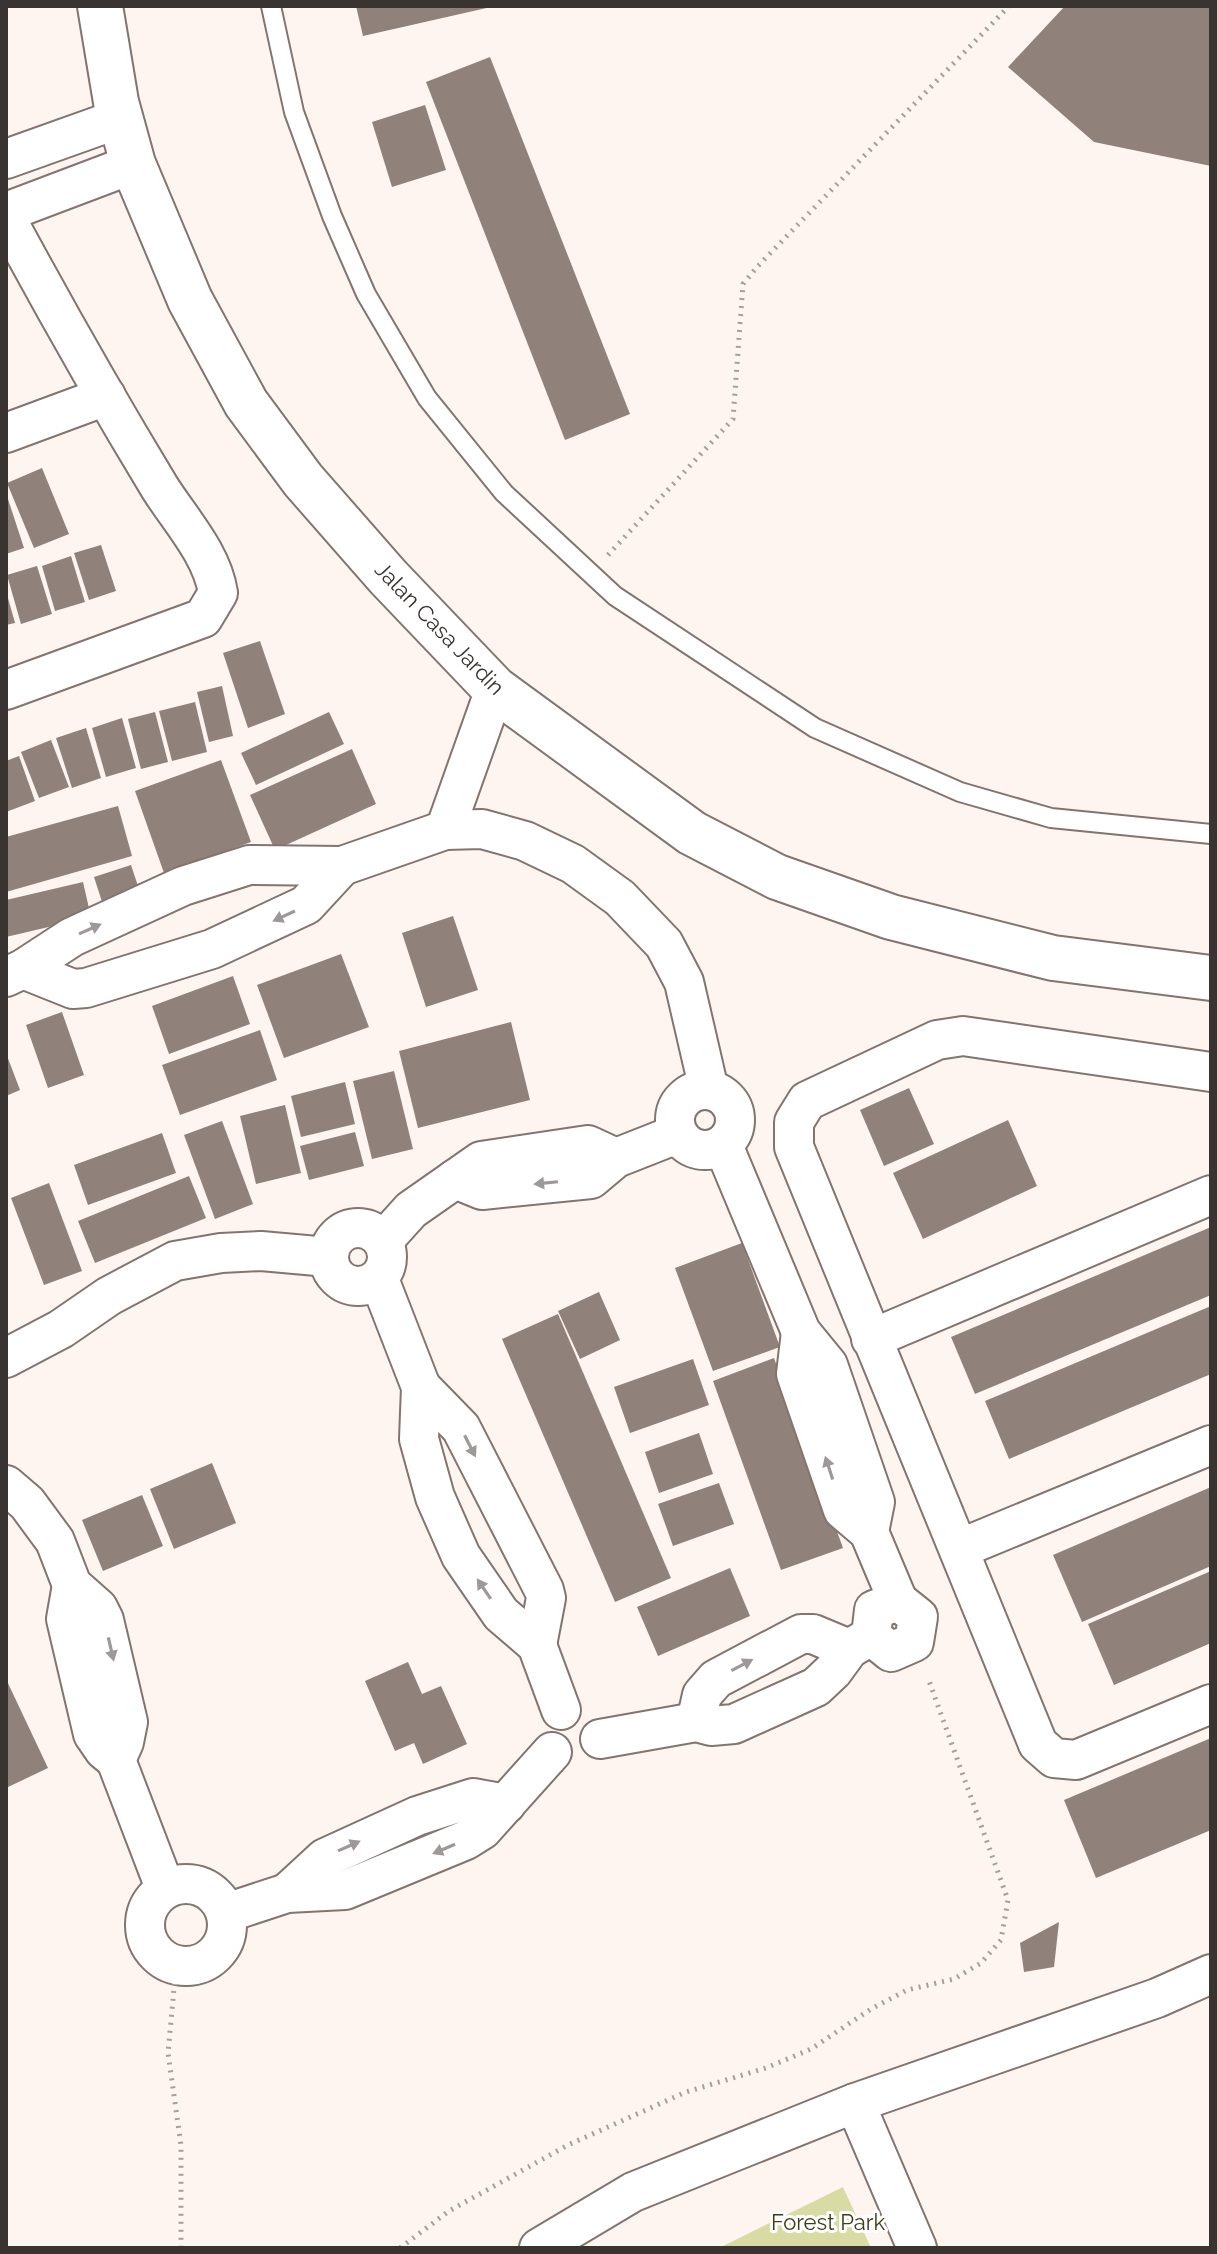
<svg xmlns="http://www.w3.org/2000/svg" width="1217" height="2254" viewBox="0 0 1217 2254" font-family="Raleway,sans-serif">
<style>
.green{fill:#d8dca4}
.building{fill:#90817b}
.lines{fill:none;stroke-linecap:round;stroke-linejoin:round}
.service-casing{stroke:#83746f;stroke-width:22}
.minor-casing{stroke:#83746f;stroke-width:42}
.tertiary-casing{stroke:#83746f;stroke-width:48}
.path{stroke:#a89f9c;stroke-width:5;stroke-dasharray:2 6;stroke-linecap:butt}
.service{stroke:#fff;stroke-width:18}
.minor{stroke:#fff;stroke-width:38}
.tertiary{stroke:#fff;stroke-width:44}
.oneway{fill:#9c9998}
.labels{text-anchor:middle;stroke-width:6;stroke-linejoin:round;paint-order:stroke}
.street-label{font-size:22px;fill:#393331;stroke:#fff}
.park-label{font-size:22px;fill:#3c3e18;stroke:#fff}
</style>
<rect width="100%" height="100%" fill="#fef4f0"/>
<polygon class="green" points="843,2187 871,2248 719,2248"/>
<g class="building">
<polygon points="356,6 491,6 491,7 363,36"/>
<polygon points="1065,6 1211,6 1211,166 1094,142 1008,67"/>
<polygon points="490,57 630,414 565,440 426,82"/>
<polygon points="425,105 446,170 392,187 372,122"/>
<polygon points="42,468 69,534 34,548 7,483"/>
<polygon points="6,493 24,548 6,554"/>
<polygon points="101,545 116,591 89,600 74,553"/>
<polygon points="71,556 85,602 55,611 42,566"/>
<polygon points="37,566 52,614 21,624 7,575"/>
<polygon points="6,591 15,623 6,625"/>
<polygon points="260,641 285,714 248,728 223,653"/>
<polygon points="222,686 233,736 209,742 197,692"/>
<polygon points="195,702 207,752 172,761 159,711"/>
<polygon points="155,712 168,762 141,769 128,719"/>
<polygon points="329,712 344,744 256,785 241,753"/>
<polygon points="122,718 136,768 106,777 92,728"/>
<polygon points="86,728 101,778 72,788 56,738"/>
<polygon points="51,740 69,787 39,798 21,752"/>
<polygon points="352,749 376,804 275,850 250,795"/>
<polygon points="19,756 35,801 6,812 6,761"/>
<polygon points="221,760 251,842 164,873 135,791"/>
<polygon points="118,806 132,856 6,892 6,837"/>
<polygon points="131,865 141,895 104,908 94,877"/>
<polygon points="83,882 91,917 6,937 6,900"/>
<polygon points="453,916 478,990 426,1007 402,933"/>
<polygon points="341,954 369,1027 284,1058 257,985"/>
<polygon points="233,976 250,1024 169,1054 152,1006"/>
<polygon points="62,1012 84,1075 48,1088 26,1025"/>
<polygon points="511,1022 530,1100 418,1128 399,1051"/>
<polygon points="260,1030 277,1080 180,1115 162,1065"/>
<polygon points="6,1053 20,1090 6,1096"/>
<polygon points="394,1071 413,1149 372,1159 353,1081"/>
<polygon points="345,1082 355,1124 301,1137 291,1096"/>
<polygon points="909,1088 934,1144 884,1166 860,1110"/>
<polygon points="285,1105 301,1173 256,1184 240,1116"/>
<polygon points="1008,1120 1037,1186 923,1239 893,1173"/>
<polygon points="222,1121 253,1204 215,1219 184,1135"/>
<polygon points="355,1132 364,1166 309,1180 300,1146"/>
<polygon points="162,1133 176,1173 88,1205 74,1165"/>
<polygon points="189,1176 206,1218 95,1263 78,1221"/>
<polygon points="49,1183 82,1271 44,1285 11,1198"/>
<polygon points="1211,1227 1211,1295 975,1394 951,1337"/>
<polygon points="742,1243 780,1347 713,1371 675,1268"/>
<polygon points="599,1292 620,1340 580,1359 558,1311"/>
<polygon points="1211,1306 1211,1374 1009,1459 985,1401"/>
<polygon points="558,1314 671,1578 615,1602 502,1339"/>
<polygon points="774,1358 843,1548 781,1570 713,1381"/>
<polygon points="693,1359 709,1405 630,1433 614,1387"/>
<polygon points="699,1433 713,1474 659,1493 645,1452"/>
<polygon points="212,1463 236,1523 174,1549 150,1489"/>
<polygon points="719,1483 734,1524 673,1546 658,1504"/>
<polygon points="1211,1487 1211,1566 1082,1622 1053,1555"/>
<polygon points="142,1495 163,1546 103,1571 82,1520"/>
<polygon points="730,1568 750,1616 658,1656 637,1607"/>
<polygon points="1211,1571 1211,1643 1114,1685 1088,1624"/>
<polygon points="408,1662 422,1694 441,1686 467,1744 423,1764 414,1743 395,1751 365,1681"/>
<polygon points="6,1679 48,1768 6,1788"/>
<polygon points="1211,1738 1211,1830 1096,1878 1064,1800"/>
<polygon points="1059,1922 1054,1967 1024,1972 1020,1943"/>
</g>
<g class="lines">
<g class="service-casing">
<polyline id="service" points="271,6 294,112 332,216 366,294 427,398 504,493 615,596 815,728 960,792 1051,818 1211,834"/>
</g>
<g class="minor-casing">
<g id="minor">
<polyline points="6,159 121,118"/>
<polyline points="6,212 133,164"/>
<path d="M6,218C55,309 106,399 160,488C181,521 212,554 218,593L203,618L6,690"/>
<polyline points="6,433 106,396"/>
<polyline points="445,830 495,689"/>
<polyline points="23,969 73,989 86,988 212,949 306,905 342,866"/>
<polyline points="6,977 23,969 72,937 183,886 249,865 342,866 445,830 482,829 525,841 573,864 620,898 664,944 684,982 709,1090"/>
<polyline points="1211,1072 963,1036 937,1040 807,1101 794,1122 794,1147 1038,1744 1054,1758 1076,1760 1211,1704"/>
<circle cx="705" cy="1120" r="30"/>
<polyline points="723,1145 801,1332 828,1365 875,1502 869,1532"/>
<polyline points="455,1179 482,1190 591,1179 616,1158 677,1134"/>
<circle cx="358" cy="1257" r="29"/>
<polyline points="383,1241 411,1210 481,1161 588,1145 616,1158"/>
<polyline points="379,1279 421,1387 419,1439 435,1497 461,1556 501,1614 537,1645 561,1710"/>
<polyline points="801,1332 796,1374 843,1510 869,1532 898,1601"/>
<polyline points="871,1339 1211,1195"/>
<polyline points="6,1358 61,1329 109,1296 175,1261 221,1253 261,1251 328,1257"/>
<polyline points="421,1387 461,1428 544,1590 546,1598 537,1645"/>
<polyline points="6,1485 27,1503 55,1541 72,1585 98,1608 104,1620 128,1722 124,1742 116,1760"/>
<polyline points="959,1549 1211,1445"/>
<polyline points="72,1585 66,1619 93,1734 104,1750 116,1760 165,1888"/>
<polygon points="898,1601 918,1617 914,1642 891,1652 871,1636 874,1610"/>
<polyline points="696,1722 702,1695 716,1679 801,1634 813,1634 849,1649"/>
<polyline points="600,1739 696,1722 711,1726 734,1724 816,1687 833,1671 849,1649 871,1636"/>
<circle cx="186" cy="1925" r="41"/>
<polyline points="287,1893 325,1858 417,1816 473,1798 506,1804"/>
<polyline points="226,1913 287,1893 345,1890 466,1840 482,1830 552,1752"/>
<polyline points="855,2103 917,2248"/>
<polyline points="539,2248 633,2192 855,2103 1157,1998 1211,1974"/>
</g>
</g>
<g class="tertiary-casing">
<polyline id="tertiary" points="100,6 116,102 133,164 190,300 246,403 303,480 388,577 495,689 692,833 777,877 891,917 1053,958 1211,978"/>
</g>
<g class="path">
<polyline points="608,555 733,419 743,284 757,267 1009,6"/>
<polyline points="176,1967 168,2053 181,2145 181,2248"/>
<polyline points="400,2248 449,2211 568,2145 686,2092 766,2068 811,2049 871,2009 907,1990 954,1979 981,1963 1001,1940 1008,1900 928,1678"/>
</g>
<use href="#service" class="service"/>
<use href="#minor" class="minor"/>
<use href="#tertiary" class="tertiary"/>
</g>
<defs><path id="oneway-solid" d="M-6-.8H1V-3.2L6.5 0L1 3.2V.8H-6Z" transform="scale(2)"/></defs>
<g class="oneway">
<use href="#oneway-solid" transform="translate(284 916) rotate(155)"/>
<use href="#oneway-solid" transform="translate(90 929) rotate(-24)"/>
<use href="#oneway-solid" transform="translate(546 1183) rotate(174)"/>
<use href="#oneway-solid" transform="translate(470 1446) rotate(63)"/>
<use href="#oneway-solid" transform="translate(829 1468) rotate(-108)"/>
<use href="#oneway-solid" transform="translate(484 1589) rotate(-124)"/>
<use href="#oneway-solid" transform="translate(111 1649) rotate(77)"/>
<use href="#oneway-solid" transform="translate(742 1665) rotate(-28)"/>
<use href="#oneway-solid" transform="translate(349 1846) rotate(-24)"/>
<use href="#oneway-solid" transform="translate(444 1849) rotate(157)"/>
</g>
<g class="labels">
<g class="street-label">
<text transform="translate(440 628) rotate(46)" y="8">Jalan Casa Jardin</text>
</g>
<g class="park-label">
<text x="828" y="2230">Forest Park</text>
</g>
</g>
<rect width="1217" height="2254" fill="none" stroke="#393331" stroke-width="16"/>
</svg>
